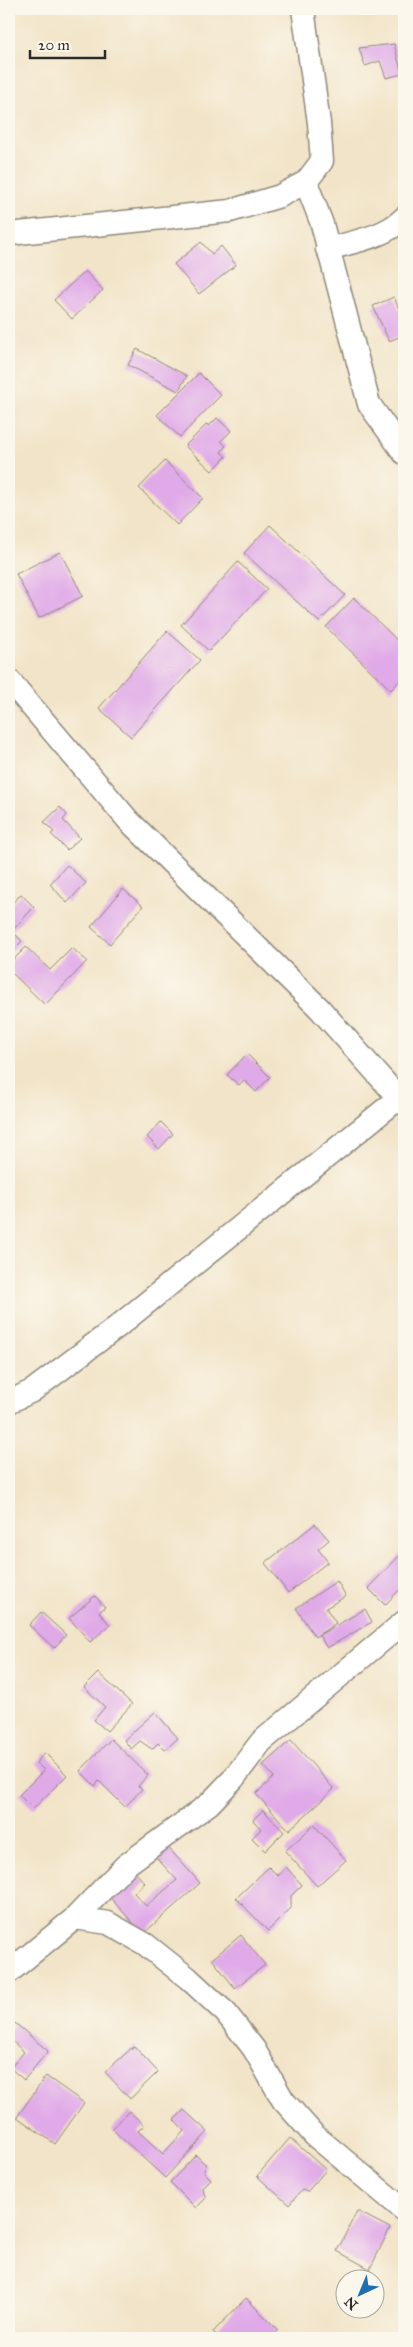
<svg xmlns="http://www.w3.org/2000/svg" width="413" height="2347" viewBox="0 0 413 2347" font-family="'IM FELL Great Primer',serif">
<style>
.building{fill:#e0aae8}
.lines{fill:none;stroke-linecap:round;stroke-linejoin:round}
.street-casing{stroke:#8e887a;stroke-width:25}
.street{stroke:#fff;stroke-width:22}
</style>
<rect width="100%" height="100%" fill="#fbf7ec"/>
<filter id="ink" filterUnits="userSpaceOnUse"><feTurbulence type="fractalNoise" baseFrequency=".02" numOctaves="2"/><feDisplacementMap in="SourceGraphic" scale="10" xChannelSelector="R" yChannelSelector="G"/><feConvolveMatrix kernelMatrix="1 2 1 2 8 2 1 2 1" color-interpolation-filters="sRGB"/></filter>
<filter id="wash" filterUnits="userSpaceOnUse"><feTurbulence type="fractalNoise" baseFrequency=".0096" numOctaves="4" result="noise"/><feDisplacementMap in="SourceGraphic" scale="20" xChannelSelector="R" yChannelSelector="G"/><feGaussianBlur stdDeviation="1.12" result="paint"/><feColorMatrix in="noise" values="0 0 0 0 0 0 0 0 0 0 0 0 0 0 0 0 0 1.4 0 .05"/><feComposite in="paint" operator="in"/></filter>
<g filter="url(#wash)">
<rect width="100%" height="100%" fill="#f2e4c8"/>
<g id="blocks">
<g class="building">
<polygon points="394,44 402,74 386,78 380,61 365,66 359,48"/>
<polygon points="201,242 212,254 221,246 236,265 199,294 174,264"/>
<polygon points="85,271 103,290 72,319 54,300"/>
<polygon points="394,297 404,322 404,335 389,341 373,306"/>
<polygon points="137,349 187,376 178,391 128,365"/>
<polygon points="199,373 221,395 180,437 157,415"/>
<polygon points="217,418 231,431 221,441 226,446 221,452 226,457 212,471 185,446 207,424 209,426"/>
<polygon points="165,461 203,498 177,525 139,488"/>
<polygon points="270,525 345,595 319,622 244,553"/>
<polygon points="60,552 83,596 39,618 16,574"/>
<polygon points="238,562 267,589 209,651 181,625"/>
<polygon points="354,598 404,647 404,676 391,690 326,627"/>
<polygon points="167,631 200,660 131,737 99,708"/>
<polygon points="60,807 67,815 63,820 80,838 67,850 51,834 54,832 44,822"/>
<polygon points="67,865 86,883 67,903 50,884"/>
<polygon points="123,889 143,906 110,944 91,927"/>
<polygon points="21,894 34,907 12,931 22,941 9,954 9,907"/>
<polygon points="26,947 50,970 72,948 87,961 45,1005 9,970 9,964"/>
<polygon points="247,1054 270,1077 256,1092 244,1080 239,1085 227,1075"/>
<polygon points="161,1122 173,1134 159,1149 147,1137"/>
<polygon points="315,1524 329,1540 318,1549 328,1562 288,1593 265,1563"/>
<polygon points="404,1551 404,1585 385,1605 368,1588"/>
<polygon points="337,1581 346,1596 326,1608 336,1623 315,1637 296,1608"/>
<polygon points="95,1596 105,1607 99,1612 110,1625 90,1642 69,1618"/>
<polygon points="365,1609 372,1622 327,1648 319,1635"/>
<polygon points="41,1612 66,1635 54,1648 29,1625"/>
<polygon points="98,1673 132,1704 107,1731 94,1720 105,1707 84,1687"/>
<polygon points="155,1712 178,1738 165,1750 158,1743 152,1749 140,1741 131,1749 124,1740"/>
<polygon points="111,1739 148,1775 138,1786 142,1789 125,1807 99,1781 95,1786 80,1771"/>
<polygon points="291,1740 334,1789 289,1830 256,1794 274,1777 263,1765"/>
<polygon points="45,1753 67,1775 33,1809 19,1795 44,1770 36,1763"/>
<polygon points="263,1810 284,1832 265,1851 252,1838 261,1829 253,1820"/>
<polygon points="314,1825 346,1860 317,1886 285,1851"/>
<polygon points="165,1844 200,1883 143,1934 106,1893 133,1870 145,1883 134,1893 146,1906 177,1880 153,1854"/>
<polygon points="269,1867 278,1876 286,1867 302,1885 291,1896 291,1908 268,1931 236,1898"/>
<polygon points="241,1935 265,1965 235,1988 212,1959"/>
<polygon points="15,2023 48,2051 24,2080 10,2068 24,2052 9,2038 9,2031"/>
<polygon points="134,2046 158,2072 130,2099 105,2072"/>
<polygon points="46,2076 84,2103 55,2144 17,2117"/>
<polygon points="184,2110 208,2132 165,2178 112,2129 129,2111 144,2125 138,2131 163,2154 184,2131 174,2120"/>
<polygon points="290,2138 326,2170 307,2192 302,2190 289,2205 257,2176"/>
<polygon points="196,2155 206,2165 204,2172 211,2179 202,2188 206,2198 196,2208 170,2182"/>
<polygon points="357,2211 390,2228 370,2269 337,2251"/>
<polygon points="246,2298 278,2330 270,2338 220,2338 213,2332"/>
</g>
</g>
</g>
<g filter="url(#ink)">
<use href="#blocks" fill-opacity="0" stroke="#8e887a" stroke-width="1"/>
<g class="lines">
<g class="street-casing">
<g id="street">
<polyline points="306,182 322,224 369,404 404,453"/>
<polyline points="9,234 230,211 280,196 306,182 322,161 319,123 303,9"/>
<path d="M327,249C353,242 385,237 404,218"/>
<polyline points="9,680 128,820 319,1008 404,1104"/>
<polyline points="9,1402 32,1391 117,1327 404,1094"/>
<polyline points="75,1918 108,1923 145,1944 188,1978 226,2013 254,2049 283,2100 314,2135 404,2210"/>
<polyline points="9,1972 75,1918 126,1865 209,1804 233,1779 261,1742 404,1622"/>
</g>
</g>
<use href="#street" class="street"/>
</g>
</g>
<rect width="413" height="2347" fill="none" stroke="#fbf7ec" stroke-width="30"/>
<g transform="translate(360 2294) rotate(224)"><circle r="24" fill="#fbf7ec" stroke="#a8a59f"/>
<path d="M0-4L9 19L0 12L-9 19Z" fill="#1f6fb2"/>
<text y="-8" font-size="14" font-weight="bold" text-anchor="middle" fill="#2b2b2b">N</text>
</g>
<path d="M30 50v8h75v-8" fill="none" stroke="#2b2b2b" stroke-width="2.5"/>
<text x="38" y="50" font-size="15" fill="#2b2b2b" stroke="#fbf7ec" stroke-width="4" paint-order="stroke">20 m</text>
</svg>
